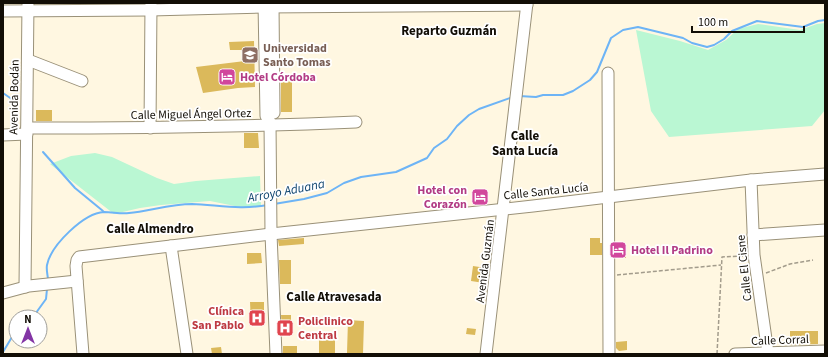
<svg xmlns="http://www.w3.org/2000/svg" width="828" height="357" viewBox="0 0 828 357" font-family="'Source Sans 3',sans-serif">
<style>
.green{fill:#baf7d3}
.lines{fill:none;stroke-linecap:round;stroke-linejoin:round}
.stream{stroke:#6db4f6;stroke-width:2}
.building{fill:#dbb95b}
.minor-casing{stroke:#9a9178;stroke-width:13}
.path{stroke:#a39c8c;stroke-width:1.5;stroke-dasharray:4 2;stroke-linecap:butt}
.minor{stroke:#fff;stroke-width:11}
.labels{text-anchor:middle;stroke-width:3.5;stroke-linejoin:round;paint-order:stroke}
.education-label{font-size:12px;font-weight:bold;fill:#785e54;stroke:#fff;text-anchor:start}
.hotel-label{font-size:12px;font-weight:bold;fill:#b23c85;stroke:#fff;text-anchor:start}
.street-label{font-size:12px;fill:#120e06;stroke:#fff}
.health-label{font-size:12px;font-weight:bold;fill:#be3a42;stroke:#fff;text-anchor:end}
.neighbourhood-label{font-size:13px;font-weight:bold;fill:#120e06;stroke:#fff}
.water-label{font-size:13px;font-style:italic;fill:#10456f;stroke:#fff}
</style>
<rect width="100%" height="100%" fill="#fff7e1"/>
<g class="green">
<polygon points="825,23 825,110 812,126 669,137 651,111 636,30 680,41 708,50 726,40 738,29 758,24 800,30 817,24"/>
<polygon points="95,153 112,157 157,178 174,184 196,181 260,176 261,207 240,207 210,201 161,205 140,208 114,214 50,164 71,156"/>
</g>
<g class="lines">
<g class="stream">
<polyline points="3,93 16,102"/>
<polyline points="519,96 536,97 543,95 563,95 573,91 590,80 597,72 611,38 623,30 638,27 683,38 692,43 707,47 714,45 724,39 732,31 757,21 803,27 818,21 825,20"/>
<polyline points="43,152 75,188 103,211"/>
<polyline points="274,204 304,199 327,193 344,183 361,177 396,172 427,158 434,148 447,139 457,126 469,115 479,109 513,97"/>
<path d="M48,280C48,276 46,270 47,265C51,245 84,213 104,212C113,212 120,214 129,213C149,211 171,204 192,204C218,205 241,210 268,205"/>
<polyline points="33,317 46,299 47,289"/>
<polyline points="3,352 12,337 16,334"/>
</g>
</g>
<g class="building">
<polygon points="254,41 255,87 238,88 203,93 196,67 245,61 244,50 230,50 229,42"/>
<rect x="281" y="77" width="11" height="35"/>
<rect x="36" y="110" width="16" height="11"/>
<polygon points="244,133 258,133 259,148 244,148"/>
<polygon points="304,238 304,244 279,246 278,240"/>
<polygon points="590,238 600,238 600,243 602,243 602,255 590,255"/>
<polygon points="625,242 626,258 616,258 616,243"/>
<polygon points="247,253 261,253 262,263 247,264"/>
<polygon points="279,260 291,260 291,284 280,284"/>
<polygon points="473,266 486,268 484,283 471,281"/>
<polygon points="250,302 264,302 264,322 251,323"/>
<polygon points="281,315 291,315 291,331 282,331"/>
<polygon points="348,320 364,321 363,354 347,353"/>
<polygon points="467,328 476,329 475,335 466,334"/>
<polygon points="790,331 818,331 818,344 790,345"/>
<rect x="319" y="339" width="16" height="15"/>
<polygon points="627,341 627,350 619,351 616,348 616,342"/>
<rect x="283" y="346" width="14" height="8"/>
<polygon points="221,347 222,354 212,354 211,348"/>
</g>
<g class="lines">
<g class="minor-casing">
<g id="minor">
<polyline points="264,3 266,116 270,122 271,234 276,354"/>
<polyline points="273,3 274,113"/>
<polyline points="3,11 151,10 264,7 527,5"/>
<polyline points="28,60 82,81"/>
<polyline points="608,73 609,354"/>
<path d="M27,128C137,128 246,127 356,122"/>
<polyline points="150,128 151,4"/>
<polyline points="3,135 27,134"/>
<polyline points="751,180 754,255 768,353"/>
<polyline points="753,235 825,230"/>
<polyline points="171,246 187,354"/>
<polyline points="25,287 28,3"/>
<polyline points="3,293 29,286 77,281"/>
<polyline points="83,354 76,266 77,260 79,257 271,234 533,206 751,180 825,174"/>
<polyline points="486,354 527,3"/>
<polyline points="735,354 825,351"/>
</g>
</g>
<g class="path">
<polyline points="766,273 790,264 813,260"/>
<polyline points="617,275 721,265"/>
<polyline points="717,354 722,257 744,256"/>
</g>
<use href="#minor" class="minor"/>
</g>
<defs>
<g id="university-square" transform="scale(0.9)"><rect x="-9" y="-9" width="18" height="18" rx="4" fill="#8d6e63" stroke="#fff"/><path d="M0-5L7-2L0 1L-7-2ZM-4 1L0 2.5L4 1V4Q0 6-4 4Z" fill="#fff"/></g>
<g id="hotel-square" transform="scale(0.9)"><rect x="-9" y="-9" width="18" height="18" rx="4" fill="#d1479c" stroke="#fff"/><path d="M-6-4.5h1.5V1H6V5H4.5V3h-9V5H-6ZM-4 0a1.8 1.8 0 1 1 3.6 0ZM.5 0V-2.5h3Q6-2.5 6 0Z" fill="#fff"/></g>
<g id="hospital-square" transform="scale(0.9)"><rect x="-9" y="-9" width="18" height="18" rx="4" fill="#e0444e" stroke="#fff"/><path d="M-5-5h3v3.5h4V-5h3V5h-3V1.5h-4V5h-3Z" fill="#fff"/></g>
</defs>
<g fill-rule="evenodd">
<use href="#university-square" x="250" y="55"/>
<use href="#hotel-square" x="227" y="77"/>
<use href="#hotel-square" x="480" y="197"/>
<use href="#hotel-square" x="618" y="250"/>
<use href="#hospital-square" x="257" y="318"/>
<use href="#hospital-square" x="285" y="328"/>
</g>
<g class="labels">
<g class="education-label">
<text x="263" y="52">Universidad<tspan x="263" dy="14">Santo Tomas</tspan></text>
</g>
<g class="hotel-label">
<text x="240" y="81">Hotel Córdoba</text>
<text x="467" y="194" text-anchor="end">Hotel con<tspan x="467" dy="14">Corazón</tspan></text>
<text x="631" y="254">Hotel Il Padrino</text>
</g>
<g class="street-label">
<text transform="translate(14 97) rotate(-89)" y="4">Avenida Bodán</text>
<text transform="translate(191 114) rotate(-1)" y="4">Calle Miguel Ángel Ortez</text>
<text transform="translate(546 191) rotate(-6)" y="4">Calle Santa Lucía</text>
<text transform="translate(485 261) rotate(-83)" y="4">Avenida Guzmán</text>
<text transform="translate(744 268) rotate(-96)" y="4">Calle El Cisne</text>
<text transform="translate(780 340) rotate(-2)" y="4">Calle Corral</text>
</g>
<g class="health-label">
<text x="244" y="315">Clínica<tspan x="244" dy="14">San Pablo</tspan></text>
<text x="298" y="325" text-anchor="start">Policlinico<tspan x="298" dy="14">Central</tspan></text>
</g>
<g class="neighbourhood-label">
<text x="449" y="35">Reparto Guzmán</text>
<text x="525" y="140">Calle<tspan x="525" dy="15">Santa Lucía</tspan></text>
<text x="150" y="233">Calle Almendro</text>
<text x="334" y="301">Calle Atravesada</text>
</g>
<g class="water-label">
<text transform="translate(286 190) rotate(-11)" y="5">Arroyo Aduana</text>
</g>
</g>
<rect width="828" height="357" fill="none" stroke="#120e06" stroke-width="8"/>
<g transform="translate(28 329)"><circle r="19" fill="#ffffff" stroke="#a09f9b"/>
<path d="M0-3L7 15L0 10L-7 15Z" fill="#8335a5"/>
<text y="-6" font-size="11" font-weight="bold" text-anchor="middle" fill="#120e06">N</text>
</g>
<path d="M692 26v6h112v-6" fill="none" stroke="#120e06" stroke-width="2"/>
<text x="698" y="26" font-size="12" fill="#120e06" stroke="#ffffff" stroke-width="3" paint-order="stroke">100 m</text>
</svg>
